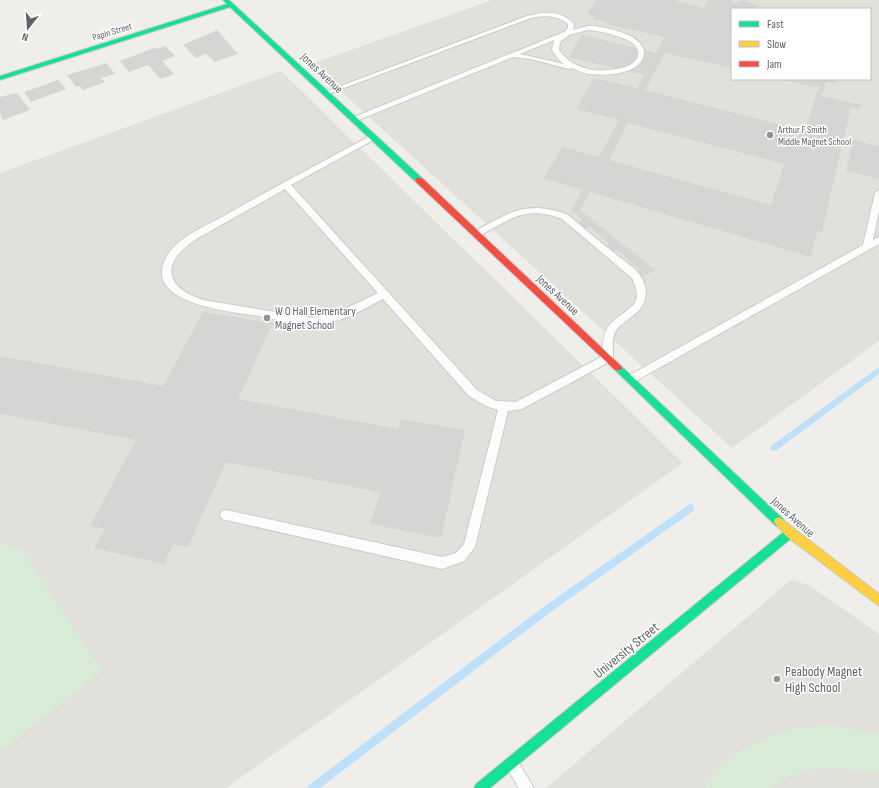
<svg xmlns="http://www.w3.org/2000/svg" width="879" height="788" viewBox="0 0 879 788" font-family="'Sofia Sans Condensed',sans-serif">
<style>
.education{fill:#e2e0da;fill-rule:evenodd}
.green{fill:#d8ebd6}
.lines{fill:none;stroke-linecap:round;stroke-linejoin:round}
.stream{fill:#bfe0f9;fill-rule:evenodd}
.building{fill:#d6d5d3;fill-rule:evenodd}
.lane-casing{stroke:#cbcccc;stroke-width:2}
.fast-casing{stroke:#cacacb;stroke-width:2}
.slow-casing{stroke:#cacacb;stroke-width:2}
.jam-casing{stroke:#cacacb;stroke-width:2}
.lane{fill:#fdfcfc;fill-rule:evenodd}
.fast{fill:#16e098;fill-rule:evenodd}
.slow{fill:#ffcf43;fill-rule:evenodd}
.jam{fill:#f24e42;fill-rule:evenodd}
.poi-dot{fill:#919496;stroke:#fff;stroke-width:1.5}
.labels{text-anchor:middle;stroke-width:3;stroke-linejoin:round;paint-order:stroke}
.far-street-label{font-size:10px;fill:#5f6368;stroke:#fff}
.far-poi-label{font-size:10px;fill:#5f6368;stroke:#fff;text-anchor:start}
.street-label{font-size:12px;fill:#5f6368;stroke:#fff}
.poi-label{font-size:12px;fill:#5f6368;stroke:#fff;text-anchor:start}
.near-street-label{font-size:14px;fill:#5f6368;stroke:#fff}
.near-poi-label{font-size:14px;fill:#5f6368;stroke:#fff;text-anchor:start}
</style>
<rect width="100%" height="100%" fill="#efeeea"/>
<g class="education">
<path d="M492,0H879V341L732,448L311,64ZM732,9H870V79H732Z"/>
<polygon points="281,71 683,463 226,788 0,788 0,173"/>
<polygon points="791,580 809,585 879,634 879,788 546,788"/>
</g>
<g class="green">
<polygon points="0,544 21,548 102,671 0,752"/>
<path d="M839,726L879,734V774L845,769L819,768L791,776L771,788H705C724,754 767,732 805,727C816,725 828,726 839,726Z"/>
</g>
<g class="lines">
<g class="stream">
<polygon points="879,367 879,374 777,450 774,451 771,450 770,448 771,446"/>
<polygon points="690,504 693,505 694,508 693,511 548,614 320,788 307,788 309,785 542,608"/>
</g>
</g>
<g class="building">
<path d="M596,0H674L704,8L708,0H732L731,3L737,4L738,1L744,0L747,1L746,2L758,5L756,9H732V68L665,53L645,90L805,131L819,86L814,85L813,87L780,79H836L835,84L826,82L822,96L861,105L860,109L851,107L822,232L817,231L811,257L590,192L580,210L655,270L643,277L636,272L640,269L617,250L612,252L605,246L610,244L589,226L584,229L576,223L582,220L571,211L582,190L543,178L563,147L599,157L619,120L576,109L594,78L637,88L644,75L568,57L582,35L656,53L665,37L605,24L606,22L593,19L595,16L587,14ZM628,123L784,164L771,205L609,160Z"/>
<polygon points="217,30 238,54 215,62 206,54 196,58 183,45"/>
<polygon points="165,46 175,56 162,61 174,74 160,79 148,65 129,72 120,61 154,48 156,49"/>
<polygon points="106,63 115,74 101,78 105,82 83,90 80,86 76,87 67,75"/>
<polygon points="58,80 66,89 31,102 24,92"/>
<polygon points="17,93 30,110 3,120 0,113 0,97"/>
<polygon points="853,140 879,146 879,179 846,171"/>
<polygon points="203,312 273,323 238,399 398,429 401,419 465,430 441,538 370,524 380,492 226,462 188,547 173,544 164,564 94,548 105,529 90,526 136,440 0,414 0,356 163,386"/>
</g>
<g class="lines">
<g class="lane-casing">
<g id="lane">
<path d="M541,13C554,12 565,14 574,24L573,30C577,29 583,27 588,26C601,25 646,35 644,53C643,75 604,76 589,74C583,73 577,70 572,68L569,69L531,59L513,57L356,121H353L349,119L564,32L568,28V24C557,15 544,15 531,18L328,94L322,93L527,16ZM588,30C600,31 654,40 634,62C630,66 622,68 617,69C595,73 572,69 559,50L560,42L569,35ZM554,40L552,50L559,60L564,64L520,54Z"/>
<path d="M370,136H373L377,138L291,185L477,390L496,401L516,402L603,356C601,321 614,324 635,303C639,294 636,287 632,278L562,219C526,205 510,219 479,236H473L472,234L473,232C509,213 526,199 568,215C585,229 601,243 618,256C625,262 634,267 639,274C649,287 648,303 636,313C614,331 612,328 613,358L611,361L522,409L508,411L475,547L464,561L442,569L226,520L222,519L220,515L222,511L226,510L442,557L456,553L464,544L498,410L486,406L469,396L383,299C362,310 337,325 312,325C299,326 273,319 259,316C232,312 139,304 167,256C179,236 204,227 224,216C272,188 321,163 370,136ZM285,189L378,293C356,304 336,314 312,318L203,300C160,285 163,260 198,238Z"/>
<polygon points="879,190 879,211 873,240 879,237 879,244 634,382 628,382 626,379 628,376 863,245 875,193"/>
<polygon points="512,758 517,760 534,788 519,788 505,765 507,760"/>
</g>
</g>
<g class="fast-casing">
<g id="fast">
<polygon points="223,0 229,0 422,178 422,182 416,182 230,7 0,80 0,76 227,4"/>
<polygon points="618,365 621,366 783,519 784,522 783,525 779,527 775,525 615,370 614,368 615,366"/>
<polygon points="790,528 794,530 795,533 794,536 490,788 474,788 476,784 786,530"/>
</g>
</g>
<g class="slow-casing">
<polygon id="slow" points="779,517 879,594 879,606 786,536 774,522 775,519"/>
</g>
<g class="jam-casing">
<polygon id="jam" points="416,178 422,178 621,366 622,368 621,370 615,370 416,182"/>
</g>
<use href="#lane" class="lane"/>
<use href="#fast" class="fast"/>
<use href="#slow" class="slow"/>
<use href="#jam" class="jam"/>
</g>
<g class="poi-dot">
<circle cx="770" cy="135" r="4"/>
<circle cx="267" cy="318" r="4"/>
<circle cx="777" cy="679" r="4"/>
</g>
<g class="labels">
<g class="far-street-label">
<text transform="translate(112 31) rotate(-17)" y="4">Papin Street</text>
</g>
<g class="far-poi-label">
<text x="778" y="133">Arthur F Smith<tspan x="778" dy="12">Middle Magnet School</tspan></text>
</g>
<g class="street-label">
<text transform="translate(322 73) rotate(43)" y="4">Jones Avenue</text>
<text transform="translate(558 295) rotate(43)" y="4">Jones Avenue</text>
<text transform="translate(793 517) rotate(42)" y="4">Jones Avenue</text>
</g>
<g class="poi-label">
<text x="275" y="315">W O Hall Elementary<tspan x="275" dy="14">Magnet School</tspan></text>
</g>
<g class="near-street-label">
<text transform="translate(626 650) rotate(-39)" y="5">University Street</text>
</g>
<g class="near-poi-label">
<text x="785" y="676">Peabody Magnet<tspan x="785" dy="16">High School</tspan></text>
</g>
</g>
<rect x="731" y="8" width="140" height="72" fill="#ffffff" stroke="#bfc1c3"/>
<rect x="739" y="21" width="20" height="6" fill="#16e098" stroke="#bfc1c3"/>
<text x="767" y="28" font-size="12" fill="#5f6368">Fast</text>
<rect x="739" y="41" width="20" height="6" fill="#ffcf43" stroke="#bfc1c3"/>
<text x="767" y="48" font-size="12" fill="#5f6368">Slow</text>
<rect x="739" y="61" width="20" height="6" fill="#f24e42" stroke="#bfc1c3"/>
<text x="767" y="68" font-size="12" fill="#5f6368">Jam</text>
<g transform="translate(28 28) rotate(197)" stroke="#ffffff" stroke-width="3" paint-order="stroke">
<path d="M0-3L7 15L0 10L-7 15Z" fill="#5f6368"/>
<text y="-6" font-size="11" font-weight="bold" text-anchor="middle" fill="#5f6368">N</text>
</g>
</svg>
